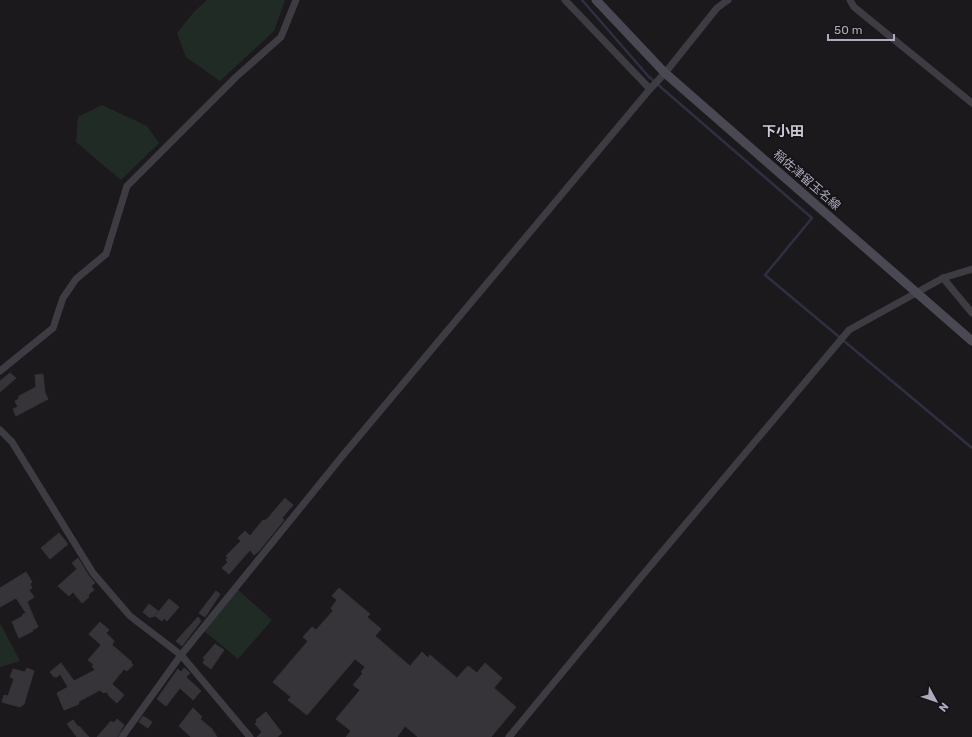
<svg xmlns="http://www.w3.org/2000/svg" width="972" height="737" viewBox="0 0 972 737" font-family="Rubik,'Noto Sans JP',sans-serif">
<style>
.green{fill:#212b26}
.lines{fill:none;stroke-linecap:round;stroke-linejoin:round}
.stream{stroke:#2e3042;stroke-width:2.5}
.building{fill:#363438;stroke:#353338}
.street{stroke:#3e3c43;stroke-width:7}
.secondary{stroke:#4a4852;stroke-width:9}
.labels{text-anchor:middle;stroke-width:4;stroke-linejoin:round;paint-order:stroke}
.street-label{font-size:12px;fill:#adabbd;stroke:#161417}
.quarter-label{font-size:14px;font-weight:bold;fill:#ceccd8;stroke:#161417}
</style>
<rect width="100%" height="100%" fill="#1b191c"/>
<g class="green">
<polygon points="207,0 285,0 274,31 220,81 186,57 177,33 194,12"/>
<polygon points="102,105 147,126 159,143 121,180 76,142 78,117"/>
<polygon points="237,589 272,620 238,659 203,630"/>
<polygon points="0,623 20,661 0,667"/>
</g>
<g class="lines">
<polyline class="stream" points="582,0 649,77 812,218 765,275 972,448"/>
</g>
<g class="building">
<polygon points="10,373 16,378 0,392 0,381"/>
<polygon points="43,374 45,393 48,399 16,416 13,409 18,407 15,401 19,399 18,397 21,395 36,387 35,375"/>
<polygon points="285,498 293,505 282,518 284,520 259,551 254,555 250,550 229,574 222,568 228,562 226,560 228,557 226,556 241,541 238,538 245,531 250,536 263,520 264,521 268,518"/>
<polygon points="59,533 68,544 50,559 41,548"/>
<polygon points="78,558 89,576 95,583 91,586 94,590 88,595 89,597 82,603 73,592 69,596 58,586 77,569 72,563"/>
<polygon points="26,572 32,582 30,584 32,588 29,590 34,597 27,602 38,627 32,630 33,631 19,638 12,622 23,616 22,615 26,613 16,598 0,607 0,588"/>
<polygon points="339,588 370,614 367,617 381,629 375,636 410,666 422,652 428,658 430,655 457,678 468,666 477,673 485,663 502,678 494,688 516,707 491,737 418,737 405,726 397,737 346,737 351,731 336,719 360,690 353,685 363,673 361,672 365,667 355,659 307,715 288,700 291,697 273,682 308,641 303,637 312,627 316,630 333,611 331,608 337,600 332,596"/>
<polygon points="216,591 220,594 205,617 199,613"/>
<polygon points="169,599 179,607 167,621 164,618 162,621 155,616"/>
<polygon points="149,604 158,611 153,617 152,616 150,618 143,612"/>
<polygon points="198,617 201,621 182,646 176,641"/>
<polygon points="100,622 109,630 106,633 114,641 112,645 132,662 131,663 133,665 127,671 124,669 112,684 124,695 117,703 109,696 107,692 103,693 100,690 78,702 79,704 64,710 57,693 68,687 60,674 57,677 54,677 50,672 61,663 74,681 95,670 92,666 94,665 88,660 101,645 89,634"/>
<polygon points="215,644 224,650 211,669 203,663 205,659 203,658"/>
<polygon points="27,668 34,671 24,704 20,707 2,702 4,695 8,696 14,679 10,677 13,669 25,672"/>
<polygon points="184,668 190,673 186,677 201,691 193,700 180,688 166,706 157,699 178,669 181,672"/>
<polygon points="193,708 202,717 200,719 212,729 217,737 191,737 179,726"/>
<polygon points="266,712 282,733 277,737 257,737 262,732 255,724 257,722 256,720"/>
<polygon points="143,716 152,722 148,728 139,722"/>
<polygon points="117,719 124,725 117,737 97,737 111,721 114,723"/>
<polygon points="73,720 78,727 79,726 89,737 77,737 67,724"/>
</g>
<g class="lines">
<g class="street">
<polyline points="565,0 650,89"/>
<polyline points="850,0 854,7 972,103"/>
<polyline points="943,278 972,313"/>
<polyline points="0,371 53,328 63,298 76,279 106,254 127,186 236,77 281,37 296,0"/>
<polyline points="0,430 12,442 93,573 130,616 181,655 250,737"/>
<polyline points="122,737 181,655 344,454 650,89 665,73 717,8 728,0"/>
<polyline points="509,737 641,577 849,330 943,278 972,269"/>
</g>
<polyline class="secondary" points="596,0 665,73 972,341"/>
</g>
<g class="labels">
<g class="street-label">
<text transform="translate(807 180) rotate(41)" y="4">稲佐津留玉名線</text>
</g>
<g class="quarter-label">
<text x="783" y="136">下小田</text>
</g>
</g>
<g transform="translate(936 701) rotate(130)" stroke="#161417" stroke-width="3" paint-order="stroke">
<path d="M0-3L7 15L0 10L-7 15Z" fill="#adabbd"/>
<text y="-6" font-size="11" font-weight="bold" text-anchor="middle" fill="#adabbd">N</text>
</g>
<path d="M828 34v6h66v-6" fill="none" stroke="#adabbd" stroke-width="2"/>
<text x="834" y="34" font-size="12" fill="#adabbd" stroke="#161417" stroke-width="3" paint-order="stroke">50 m</text>
</svg>
